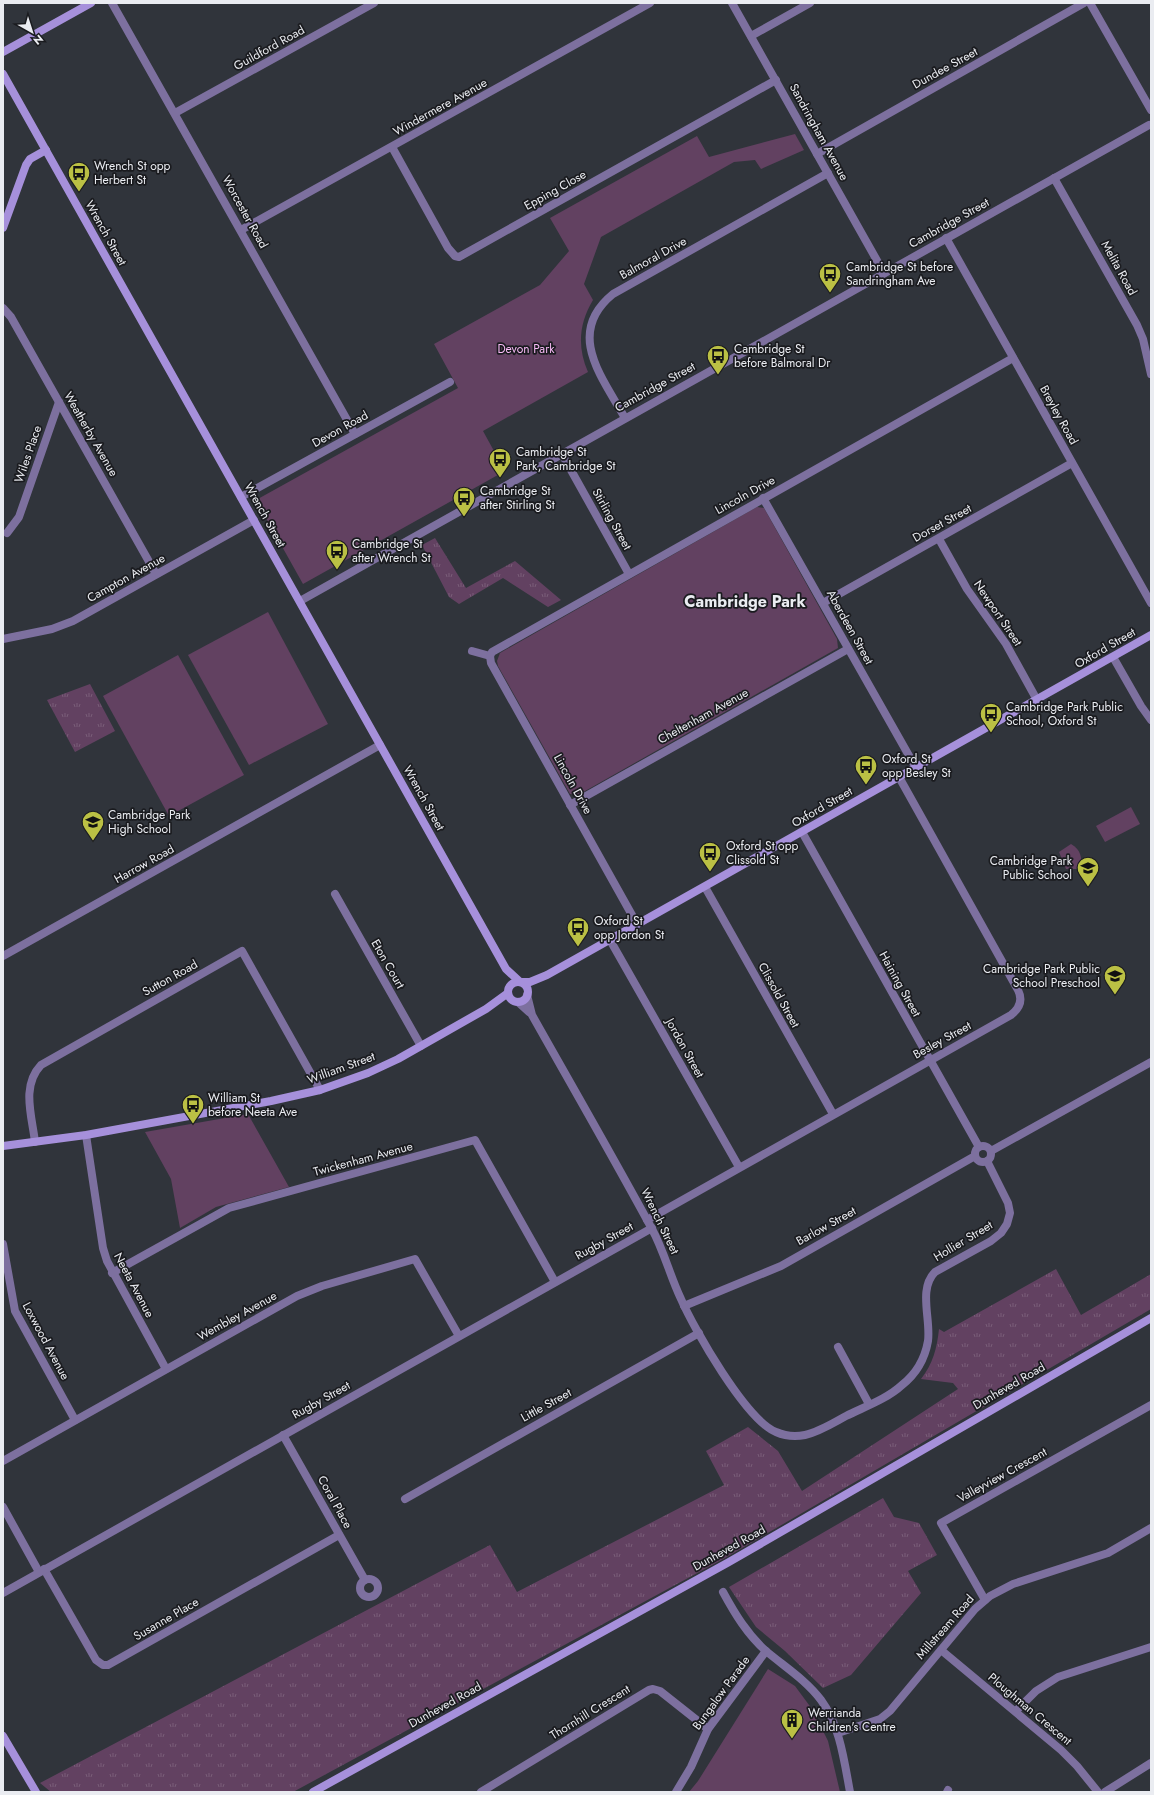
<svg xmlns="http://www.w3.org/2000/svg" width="1154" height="1795" viewBox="0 0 1154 1795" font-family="Jost,sans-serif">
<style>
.grass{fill:url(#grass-tufts)}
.green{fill:#624161}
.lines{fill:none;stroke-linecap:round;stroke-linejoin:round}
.street{stroke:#7d709f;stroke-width:8}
.secondary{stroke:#a690db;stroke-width:8}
.labels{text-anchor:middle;stroke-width:3.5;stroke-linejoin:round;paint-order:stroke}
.street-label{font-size:12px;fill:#eaecf1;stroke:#1a1b1f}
.poi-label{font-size:12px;fill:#eaecf1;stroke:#1a1b1f;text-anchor:start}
.park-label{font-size:12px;fill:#f8baf6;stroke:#1a1b1f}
.district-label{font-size:16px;font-weight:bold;fill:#eaecf1;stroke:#1a1b1f}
</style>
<defs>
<pattern id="grass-tufts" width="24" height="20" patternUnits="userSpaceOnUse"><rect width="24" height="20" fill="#624161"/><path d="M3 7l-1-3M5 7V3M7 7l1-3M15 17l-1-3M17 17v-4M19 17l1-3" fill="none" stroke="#795d78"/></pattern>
</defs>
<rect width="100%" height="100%" fill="#30343b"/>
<g class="grass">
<polygon points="435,538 466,588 515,561 561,600 548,607 503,578 459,604 449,597 422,545"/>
<polygon points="90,684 115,731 75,752 47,700"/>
<path d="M1056,1269L1081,1315L1151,1274V1309L725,1558L293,1792H51L40,1783L490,1545L517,1592L724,1485L706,1451L748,1427L778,1451L802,1491L958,1389L953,1383L921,1379C933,1364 937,1348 939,1329L944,1332Z"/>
<polygon points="883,1498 894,1517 919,1523 937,1555 908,1571 921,1593 851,1675 823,1688 785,1651 756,1627 729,1587"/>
</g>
<g class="green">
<path d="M795,134L804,150L761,169L755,160L734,162L601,237L584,284L593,300C579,323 577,347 588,372L483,431L505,471L303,584L256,500L458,388L434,344L540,285L569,251L550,218L697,136L709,157Z"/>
<polygon points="757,507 764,508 837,639 838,648 578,795 570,794 498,666 497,661 500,653"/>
<polygon points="268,612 328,724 249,765 188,655"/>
<polygon points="178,655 244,775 169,816 103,696"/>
<polygon points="1131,807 1140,824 1105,842 1096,826"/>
<path d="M1071,844C1081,850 1082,857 1081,868L1078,869H1066L1059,852Z"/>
<polygon points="248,1114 289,1187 216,1207 180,1228 171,1179 145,1132"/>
<polygon points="768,1669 795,1686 812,1709 828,1741 840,1792 689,1792 698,1781"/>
</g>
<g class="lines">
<g class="street">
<polyline points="112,3 355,434"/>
<polyline points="732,3 884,273"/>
<polyline points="1090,3 1151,110"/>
<polyline points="751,36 810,3"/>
<polyline points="175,113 374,3"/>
<polyline points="392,147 448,248 455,256 459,257 776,80"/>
<polyline points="817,154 1084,3"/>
<polyline points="1054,178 1137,325 1143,339 1151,374"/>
<polyline points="241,230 650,3"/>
<polyline points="946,238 1151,603"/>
<polyline points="3,308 11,317 156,574"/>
<path d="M625,418C602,377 565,333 613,294L828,173"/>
<polyline points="562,454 629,574"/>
<polyline points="241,497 450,382"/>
<polyline points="763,498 916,768"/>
<polyline points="7,533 19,517 59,402"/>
<polyline points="939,539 967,589 1006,644 1037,700"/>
<polyline points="300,601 1149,125"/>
<polyline points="823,603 1072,463"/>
<polyline points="3,639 52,629 73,621 254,520"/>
<polyline points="472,651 490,656"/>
<polyline points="1113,657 1141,706 1151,720"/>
<polyline points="570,805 848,649"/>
<polyline points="802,832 979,1147"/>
<polyline points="705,887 833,1114"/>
<polyline points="335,894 421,1046"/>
<polyline points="637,924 491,663 490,656 492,652 1013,358"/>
<polyline points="610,940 739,1167"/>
<polyline points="3,956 380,745"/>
<path d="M527,995L532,1015C572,1086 613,1157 652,1229C664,1251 670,1276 681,1299C694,1329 746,1420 776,1432C785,1436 795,1437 805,1435C819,1432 833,1423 846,1416C864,1407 887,1399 902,1385C916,1374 925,1358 928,1341C931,1319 918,1289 935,1272L991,1241L1001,1233L1007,1224L1010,1213L1008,1203L987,1161"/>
<polyline points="518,1002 529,1012"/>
<polyline points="86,1135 103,1248 107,1261 166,1369"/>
<path d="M35,1142C32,1116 21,1086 41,1065L242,951L320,1090"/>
<circle cx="983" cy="1154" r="8"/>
<polyline points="991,1151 1151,1062"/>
<path d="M647,1220L1011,1015C1020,1008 1023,1000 1018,990L899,777"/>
<polyline points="3,1244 15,1311 75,1420"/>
<polyline points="112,1273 229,1208 475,1140 555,1282"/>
<polyline points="684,1306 781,1266 975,1156"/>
<polyline points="838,1347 869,1404"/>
<polyline points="283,1435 365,1580"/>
<polyline points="3,1461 297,1296 322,1286 415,1259 459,1336"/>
<polyline points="405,1499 699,1333"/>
<polyline points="3,1507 39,1572"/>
<polyline points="44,1569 96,1660 103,1665 108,1665 339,1535"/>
<circle cx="369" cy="1588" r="9"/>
<path d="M723,1592C735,1614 747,1634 766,1651C785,1667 806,1680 821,1700C840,1726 844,1760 850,1792"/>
<polyline points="3,1593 652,1228"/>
<polyline points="985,1600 941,1523 1151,1405"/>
<polyline points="941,1650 1061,1750 1077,1766 1098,1792"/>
<polyline points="1016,1711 1036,1691 1058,1677 1151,1647"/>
<polyline points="838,1733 880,1719 890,1711 975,1609 990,1596 1013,1584 1108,1553 1151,1528"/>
<polyline points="481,1792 649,1690 653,1689 660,1691 708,1729"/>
<polyline points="676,1792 691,1767 708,1729 766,1651"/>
<polyline points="947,1792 948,1790"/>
<polyline points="1105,1792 1151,1763"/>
</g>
<g class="secondary">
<polyline points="3,52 91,3"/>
<polyline points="3,74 506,969 519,981"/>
<polyline points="3,228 26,165 30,159 46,150"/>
<circle cx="518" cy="992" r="10"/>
<polyline points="522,982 530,982 547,975 1151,635"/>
<polyline points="3,1146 86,1135 271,1101 320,1090 368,1073 398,1059 486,1009 508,993"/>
<polyline points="3,1736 36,1792"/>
<polyline points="313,1792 729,1562 1151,1318"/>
</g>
</g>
<defs>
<g id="bus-pin" transform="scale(1.15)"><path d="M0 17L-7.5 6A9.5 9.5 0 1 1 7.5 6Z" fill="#bbc044" stroke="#1a1b1f"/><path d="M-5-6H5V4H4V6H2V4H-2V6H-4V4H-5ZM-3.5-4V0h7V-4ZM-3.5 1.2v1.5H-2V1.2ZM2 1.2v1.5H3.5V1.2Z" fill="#111"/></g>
<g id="school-pin" transform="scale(1.15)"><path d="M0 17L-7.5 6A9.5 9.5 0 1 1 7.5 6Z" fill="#bbc044" stroke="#1a1b1f"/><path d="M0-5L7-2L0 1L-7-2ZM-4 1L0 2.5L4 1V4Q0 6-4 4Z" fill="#111"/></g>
<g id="building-pin" transform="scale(1.15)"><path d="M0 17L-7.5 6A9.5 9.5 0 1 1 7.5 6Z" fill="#bbc044" stroke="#1a1b1f"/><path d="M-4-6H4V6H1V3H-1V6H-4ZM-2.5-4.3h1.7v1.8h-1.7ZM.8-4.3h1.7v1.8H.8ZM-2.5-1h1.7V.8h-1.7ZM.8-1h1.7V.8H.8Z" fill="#111"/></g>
</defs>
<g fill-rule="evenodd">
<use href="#bus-pin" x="79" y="173"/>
<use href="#bus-pin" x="830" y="274"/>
<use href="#bus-pin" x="718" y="356"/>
<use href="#bus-pin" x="500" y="459"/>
<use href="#bus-pin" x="464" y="498"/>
<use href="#bus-pin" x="337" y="551"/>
<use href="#bus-pin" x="991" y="714"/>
<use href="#bus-pin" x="866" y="766"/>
<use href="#school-pin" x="93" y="822"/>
<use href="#bus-pin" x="710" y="853"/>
<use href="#school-pin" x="1088" y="868"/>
<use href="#bus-pin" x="578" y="928"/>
<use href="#school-pin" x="1115" y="976"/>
<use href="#bus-pin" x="193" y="1105"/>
<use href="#building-pin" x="792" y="1720"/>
</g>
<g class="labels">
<g class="street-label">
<text transform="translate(269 48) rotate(-29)" y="4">Guildford Road</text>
<text transform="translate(945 68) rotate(-29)" y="4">Dundee Street</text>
<text transform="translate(440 107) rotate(-29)" y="4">Windermere Avenue</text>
<text transform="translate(819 132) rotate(61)" y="4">Sandringham Avenue</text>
<text transform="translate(555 190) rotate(-29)" y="4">Epping Close</text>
<text transform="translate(245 212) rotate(61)" y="4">Worcester Road</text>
<text transform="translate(949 223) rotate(-29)" y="4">Cambridge Street</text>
<text transform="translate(106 233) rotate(61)" y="4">Wrench Street</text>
<text transform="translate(653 258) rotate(-29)" y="4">Balmoral Drive</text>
<text transform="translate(1119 268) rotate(61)" y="4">Melita Road</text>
<text transform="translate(655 387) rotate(-29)" y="4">Cambridge Street</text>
<text transform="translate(1059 415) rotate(61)" y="4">Breyley Road</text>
<text transform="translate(340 429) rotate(-29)" y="4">Devon Road</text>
<text transform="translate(91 434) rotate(60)" y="4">Weatherby Avenue</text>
<text transform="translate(28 454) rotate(-71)" y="4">Wiles Place</text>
<text transform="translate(745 495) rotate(-29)" y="4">Lincoln Drive</text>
<text transform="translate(265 515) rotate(61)" y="4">Wrench Street</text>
<text transform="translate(612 519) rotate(61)" y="4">Stirling Street</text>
<text transform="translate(942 523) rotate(-29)" y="4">Dorset Street</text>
<text transform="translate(126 578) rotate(-29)" y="4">Campton Avenue</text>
<text transform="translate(998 613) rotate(56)" y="4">Newport Street</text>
<text transform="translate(850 627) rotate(61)" y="4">Aberdeen Street</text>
<text transform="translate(1105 648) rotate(-30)" y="4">Oxford Street</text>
<text transform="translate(703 716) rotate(-29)" y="4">Cheltenham Avenue</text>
<text transform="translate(573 784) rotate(61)" y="4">Lincoln Drive</text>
<text transform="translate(424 798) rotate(61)" y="4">Wrench Street</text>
<text transform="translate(822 807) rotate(-30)" y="4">Oxford Street</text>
<text transform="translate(144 864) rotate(-29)" y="4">Harrow Road</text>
<text transform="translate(388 964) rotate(60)" y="4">Eton Court</text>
<text transform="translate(170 978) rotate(-29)" y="4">Sutton Road</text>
<text transform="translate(900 984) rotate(61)" y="4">Haining Street</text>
<text transform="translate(779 995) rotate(61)" y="4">Clissold Street</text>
<text transform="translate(942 1040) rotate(-29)" y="4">Besley Street</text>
<text transform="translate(685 1048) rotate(61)" y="4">Jordon Street</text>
<text transform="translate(341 1068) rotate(-20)" y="4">William Street</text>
<text transform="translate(363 1159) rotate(-15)" y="4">Twickenham Avenue</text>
<text transform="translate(660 1221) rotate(64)" y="4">Wrench Street</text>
<text transform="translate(826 1226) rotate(-29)" y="4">Barlow Street</text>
<text transform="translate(604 1241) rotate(-29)" y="4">Rugby Street</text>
<text transform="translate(963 1241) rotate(-31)" y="4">Hollier Street</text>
<text transform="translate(134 1285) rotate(62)" y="4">Neeta Avenue</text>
<text transform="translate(237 1316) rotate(-29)" y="4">Wembley Avenue</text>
<text transform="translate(46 1341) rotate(62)" y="4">Loxwood Avenue</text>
<text transform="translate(1009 1386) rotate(-30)" y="4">Dunheved Road</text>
<text transform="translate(321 1400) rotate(-29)" y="4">Rugby Street</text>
<text transform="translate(546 1405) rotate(-29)" y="4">Little Street</text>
<text transform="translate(1002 1475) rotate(-29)" y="4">Valleyview Crescent</text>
<text transform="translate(335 1502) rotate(61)" y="4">Coral Place</text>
<text transform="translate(729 1548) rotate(-29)" y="4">Dunheved Road</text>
<text transform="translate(166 1619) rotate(-30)" y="4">Susanne Place</text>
<text transform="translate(945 1627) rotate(-49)" y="4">Millstream Road</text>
<text transform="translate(721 1693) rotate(-54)" y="4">Bungalow Parade</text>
<text transform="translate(445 1705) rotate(-29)" y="4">Dunheved Road</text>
<text transform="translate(1030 1709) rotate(40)" y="4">Ploughman Crescent</text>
<text transform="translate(590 1712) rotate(-32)" y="4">Thornhill Crescent</text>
</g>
<g class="poi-label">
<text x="94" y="170">Wrench St opp<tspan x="94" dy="14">Herbert St</tspan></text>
<text x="846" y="271">Cambridge St before<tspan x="846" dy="14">Sandringham Ave</tspan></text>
<text x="734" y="353">Cambridge St<tspan x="734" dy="14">before Balmoral Dr</tspan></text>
<text x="516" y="456">Cambridge St<tspan x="516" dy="14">Park, Cambridge St</tspan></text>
<text x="480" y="495">Cambridge St<tspan x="480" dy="14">after Stirling St</tspan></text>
<text x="352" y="548">Cambridge St<tspan x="352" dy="14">after Wrench St</tspan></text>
<text x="1006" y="711">Cambridge Park Public<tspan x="1006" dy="14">School, Oxford St</tspan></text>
<text x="882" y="763">Oxford St<tspan x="882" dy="14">opp Besley St</tspan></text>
<text x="108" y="819">Cambridge Park<tspan x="108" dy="14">High School</tspan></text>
<text x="726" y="850">Oxford St opp<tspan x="726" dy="14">Clissold St</tspan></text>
<text x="1072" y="865" text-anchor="end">Cambridge Park<tspan x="1072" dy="14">Public School</tspan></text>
<text x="594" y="925">Oxford St<tspan x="594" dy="14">opp Jordon St</tspan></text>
<text x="1100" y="973" text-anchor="end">Cambridge Park Public<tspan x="1100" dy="14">School Preschool</tspan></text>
<text x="208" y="1102">William St<tspan x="208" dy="14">before Neeta Ave</tspan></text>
<text x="808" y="1717">Werrianda<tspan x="808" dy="14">Children's Centre</tspan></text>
</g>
<g class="park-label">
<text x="526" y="353">Devon Park</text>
</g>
<g class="district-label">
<text x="745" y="607">Cambridge Park</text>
</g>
</g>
<rect width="1154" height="1795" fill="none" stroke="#eaecf1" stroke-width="8"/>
<g transform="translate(32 32) rotate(141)" stroke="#1a1b1f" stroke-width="3" paint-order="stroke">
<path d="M0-3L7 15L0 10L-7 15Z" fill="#eaecf1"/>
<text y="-6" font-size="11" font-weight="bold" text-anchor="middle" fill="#eaecf1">N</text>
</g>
</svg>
